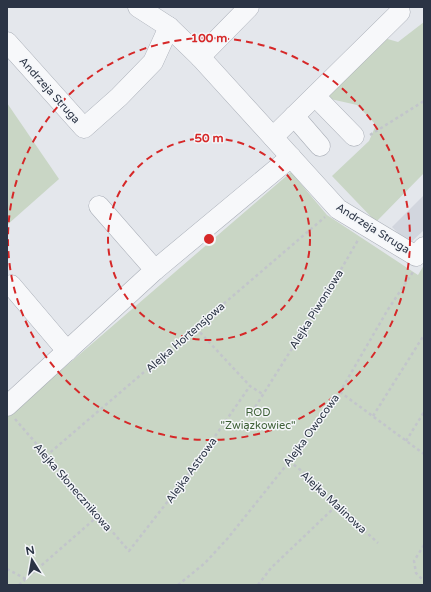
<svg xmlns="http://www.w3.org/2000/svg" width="431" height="592" viewBox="0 0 431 592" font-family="'Varela Round',sans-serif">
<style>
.built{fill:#d2d6de}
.green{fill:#c9d6c5}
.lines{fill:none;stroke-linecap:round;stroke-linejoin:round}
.minor-casing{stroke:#a9aeb7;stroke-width:21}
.path{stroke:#c2c5cb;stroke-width:2.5;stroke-dasharray:3 3;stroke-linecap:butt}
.minor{stroke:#f7f8fa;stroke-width:20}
.ring{fill:none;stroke:#d62828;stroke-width:2;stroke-dasharray:7 5}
.labels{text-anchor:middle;stroke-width:3;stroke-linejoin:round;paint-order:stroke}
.street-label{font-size:11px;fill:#2b3445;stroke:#f4f6f9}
.park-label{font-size:11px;fill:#3f6138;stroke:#f4f6f9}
.centre{fill:#d62828;stroke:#f4f6f9;stroke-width:2}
.ring-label{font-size:12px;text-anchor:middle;font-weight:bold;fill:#d62828;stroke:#f4f6f9;stroke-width:3;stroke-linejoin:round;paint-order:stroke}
</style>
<rect width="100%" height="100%" fill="#e4e7ec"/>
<polygon class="built" points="424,195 424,230 409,244 392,227"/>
<g class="green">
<polygon points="424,22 424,173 376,222 332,176 369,141 376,125 357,105 326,98 384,38 398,42"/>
<polygon points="7,103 59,179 7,225"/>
<polygon points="291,172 327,215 418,275 424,265 424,585 7,585 7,417"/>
</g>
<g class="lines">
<g class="minor-casing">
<g id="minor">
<polyline points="138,7 169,27 200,57 338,209 416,256 424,247"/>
<polyline points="7,42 84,128 119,97 153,62 169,27"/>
<polyline points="200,57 249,7"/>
<polyline points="315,96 354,136"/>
<polyline points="294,116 320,146"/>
<polyline points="273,137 400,12"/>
<polyline points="155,270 291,157"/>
<polyline points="11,285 67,351"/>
<polyline points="7,406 155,270 99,206"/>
</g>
</g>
<g class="path">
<polyline points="370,135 424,101"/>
<polyline points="196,328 250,386 264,395"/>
<polyline points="340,392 424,454"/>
<polyline points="252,412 332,285 358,240"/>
<polyline points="373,416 424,335"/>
<polyline points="15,419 129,551 186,478 250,386"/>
<polyline points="406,441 424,412"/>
<polyline points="46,456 325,217"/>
<polyline points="289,461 307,475 329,498 378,543"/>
<polyline points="424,545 414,561 416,573 424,581"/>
<polyline points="7,569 26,579"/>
<polyline points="19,585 98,516"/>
<polyline points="178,585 205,563 228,538 304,443 340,392 387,311 413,272"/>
<polyline points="258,585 271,568 337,505"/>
</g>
<use href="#minor" class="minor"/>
</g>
<g class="ring">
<circle cx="209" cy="239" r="101"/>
<circle cx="209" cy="239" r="201"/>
</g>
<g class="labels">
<g class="street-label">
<text transform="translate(50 90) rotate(48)" y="4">Andrzeja Struga</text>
<text transform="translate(373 228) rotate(32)" y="4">Andrzeja Struga</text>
<text transform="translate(316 309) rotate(-58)" y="4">Alejka Piwoniowa</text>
<text transform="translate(185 337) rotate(-41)" y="4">Alejka Hortensjowa</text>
<text transform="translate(311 430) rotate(-54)" y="4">Alejka Owocowa</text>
<text transform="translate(191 470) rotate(-54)" y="4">Alejka Astrowa</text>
<text transform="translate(73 487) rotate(49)" y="4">Alejka Słonecznikowa</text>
<text transform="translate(334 502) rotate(43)" y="4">Alejka Malinowa</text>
</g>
<g class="park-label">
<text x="258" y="416">ROD<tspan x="258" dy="13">"Związkowiec"</tspan></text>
</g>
</g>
<circle cx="209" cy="239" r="6" class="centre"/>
<g class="ring-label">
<text x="209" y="42">100 m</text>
<text x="209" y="142">50 m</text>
</g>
<rect width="431" height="592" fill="none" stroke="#2b3445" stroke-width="16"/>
<g transform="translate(32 560) rotate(349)" stroke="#f4f6f9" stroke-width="3" paint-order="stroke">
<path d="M0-3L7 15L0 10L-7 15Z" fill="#2b3445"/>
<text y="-6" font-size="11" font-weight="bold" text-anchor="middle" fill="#2b3445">N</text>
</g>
</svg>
